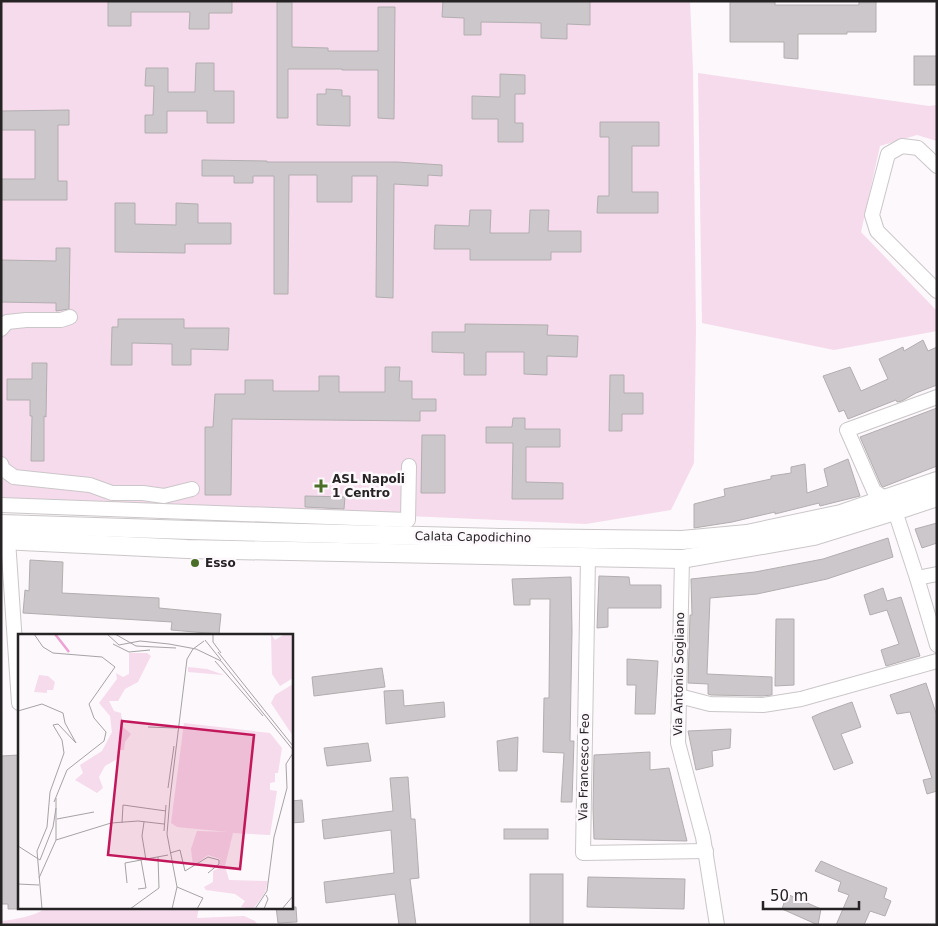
<svg xmlns="http://www.w3.org/2000/svg" width="938" height="926" viewBox="0 0 938 926" font-family="'DejaVu Sans',sans-serif">
<style>
.green{fill:#f6dbec}
.building{fill:#cbc7ca;stroke:#b2aeb0}
.lines{fill:none;stroke-linecap:round;stroke-linejoin:round}
.minor-casing{stroke:#cbc7c9;stroke-width:16}
.major-casing{stroke:#cbc7c9;stroke-width:20}
.minor{stroke:#fff;stroke-width:14}
.major{stroke:#fff;stroke-width:18}
.poi-dot{fill:#4b6f28;stroke:#fcf8fb;stroke-width:2}
.labels{text-anchor:middle;stroke-width:5;stroke-linejoin:round;paint-order:stroke}
.poi-label{font-size:12px;font-weight:bold;fill:#252324;stroke:#fcf8fb;text-anchor:start}
.street-label{font-size:12px;fill:#252324;stroke:#fcf8fb}
.inset-river{fill:none;stroke:#eea2d4;stroke-width:2.5}
.inset-road{fill:none;stroke:#a6a3a5;stroke-width:1}
.view{fill:#c2185b;fill-opacity:0.15;stroke:#c2185b;stroke-width:2.5}
.inset-edge{fill:none;stroke:#252324;stroke-width:2.5}
</style>
<rect width="100%" height="100%" fill="#fcf8fb"/>
<g class="green">
<polygon points="1,1 690,1 693,70 696,329 694,463 671,510 586,524 1,498"/>
<polygon points="698,73 929,106 937,105 937,141 917,135 880,146 861,232 937,311 937,331 834,350 702,323"/>
<path d="M47,907H199L197,918L244,916L255,921L258,925H1V921C17,919 34,917 47,907Z"/>
</g>
<g class="building">
<polygon points="108,1 232,1 232,13 209,13 209,29 189,29 190,12 131,12 131,26 108,26"/>
<polygon points="277,1 292,1 292,47 328,48 328,51 378,51 378,7 395,7 394,119 378,118 378,70 342,70 342,69 288,69 288,118 277,118"/>
<polygon points="443,1 590,1 590,25 567,24 567,39 541,38 541,23 481,22 481,35 464,35 464,18 442,17"/>
<polygon points="730,1 775,1 775,5 859,5 859,1 876,1 876,32 847,32 847,34 798,34 798,59 784,58 784,42 730,42"/>
<rect x="914" y="56" width="23" height="29"/>
<polygon points="196,63 214,63 214,91 234,91 234,123 207,123 207,111 167,111 167,133 145,133 145,115 153,115 154,86 145,86 146,68 168,68 168,92 195,92"/>
<polygon points="500,74 525,75 525,94 515,94 515,123 523,123 523,142 498,142 498,119 472,119 472,96 500,97"/>
<polygon points="326,89 342,90 342,96 350,96 350,126 317,125 317,94 326,94"/>
<polygon points="69,110 69,125 58,125 58,181 67,181 67,200 1,200 1,179 35,179 35,130 1,130 1,111"/>
<polygon points="600,122 659,122 659,146 632,146 632,192 658,192 658,213 597,213 598,196 609,196 609,137 600,137"/>
<polygon points="202,160 267,161 267,162 397,162 442,165 442,176 428,175 428,186 394,184 393,298 376,297 377,176 352,176 352,202 317,202 317,175 289,175 288,294 274,294 274,176 253,176 253,183 234,183 234,176 202,176"/>
<polygon points="115,203 135,203 135,224 176,225 176,203 198,204 198,223 231,223 231,244 185,244 185,253 115,252"/>
<polygon points="470,210 491,210 490,233 529,233 530,210 549,210 548,231 581,231 581,252 551,252 551,260 470,260 470,249 434,249 435,225 469,226"/>
<polygon points="56,248 70,248 69,309 56,311 56,303 1,302 1,260 56,261"/>
<polygon points="118,319 184,319 184,328 229,328 228,350 191,349 191,365 172,365 172,344 132,343 132,365 111,365 112,327 118,327"/>
<polygon points="465,324 548,325 547,335 578,336 577,357 547,356 547,375 524,374 524,352 486,352 486,375 464,375 464,353 432,352 432,332 465,332"/>
<polygon points="923,340 928,351 937,347 937,385 916,393 902,401 897,402 896,400 848,419 844,410 839,412 823,376 850,367 861,391 888,379 879,359 903,347 904,351"/>
<polygon points="32,363 47,363 46,417 44,416 44,461 31,461 32,416 30,416 30,400 7,400 7,379 32,379"/>
<polygon points="385,367 400,367 399,381 412,381 412,399 436,399 436,411 420,411 420,421 232,419 231,495 205,495 205,427 213,427 215,394 245,394 245,380 273,380 273,391 319,391 319,376 339,376 339,392 385,392"/>
<polygon points="610,375 624,375 624,393 643,393 643,414 622,414 622,431 609,431"/>
<polygon points="937,408 937,466 883,487 881,485 860,437"/>
<polygon points="513,418 525,418 525,429 560,429 560,447 526,447 526,482 563,483 563,499 512,499 513,443 486,443 486,427 512,427"/>
<polygon points="422,435 445,435 445,493 421,493"/>
<polygon points="848,459 860,496 820,506 819,503 775,514 775,512 732,522 694,528 694,504 725,496 724,489 771,479 771,476 791,473 791,467 805,464 807,493 828,486 824,469"/>
<polygon points="305,496 345,497 344,509 305,507"/>
<polygon points="937,523 937,543 922,548 915,529"/>
<polygon points="888,538 893,557 827,579 757,594 710,598 707,674 772,677 772,695 762,696 711,695 708,694 708,684 688,683 690,615 692,615 691,579 755,572 823,559"/>
<polygon points="30,560 63,562 62,593 159,598 159,608 221,614 219,634 171,630 172,622 23,613 25,590 29,591"/>
<polygon points="599,576 629,577 630,585 661,585 661,608 608,608 608,627 597,628"/>
<polygon points="571,577 572,631 570,741 574,741 572,802 561,802 564,753 543,752 544,698 549,698 550,599 530,599 530,605 514,605 512,579"/>
<polygon points="883,588 887,601 901,597 920,656 886,666 881,650 899,644 887,610 870,615 864,595"/>
<polygon points="776,619 794,619 794,685 775,686"/>
<polygon points="627,659 658,661 655,714 635,714 636,685 627,685"/>
<polygon points="382,668 385,687 314,696 312,677"/>
<polygon points="926,683 937,716 937,791 927,794 923,780 932,778 910,712 897,714 890,695"/>
<polygon points="403,690 404,706 444,702 445,717 386,724 384,691"/>
<polygon points="852,702 861,727 841,734 853,763 834,770 812,717 821,713"/>
<polygon points="731,729 730,748 712,751 713,766 696,770 688,731"/>
<polygon points="518,737 517,771 499,771 497,741"/>
<polygon points="368,743 371,761 327,766 324,748"/>
<polygon points="650,752 650,770 669,768 687,841 594,839 593,808 594,755"/>
<polygon points="19,755 19,909 8,909 8,904 1,904 1,756"/>
<polygon points="408,777 411,819 415,819 419,878 410,879 416,925 399,925 395,894 326,903 324,882 394,873 391,830 324,839 322,820 393,811 390,778"/>
<polygon points="302,800 304,822 291,823 291,801"/>
<rect x="504" y="829" width="44" height="10"/>
<polygon points="821,861 844,871 887,888 884,898 891,901 885,916 870,911 864,925 836,925 849,895 838,891 841,882 815,871"/>
<rect x="530" y="874" width="33" height="51"/>
<polygon points="588,877 685,879 684,909 587,907"/>
<polygon points="787,894 821,909 818,925 782,909"/>
<polygon points="276,907 296,907 297,922 278,923"/>
</g>
<g class="lines">
<g class="minor-casing">
<g id="minor">
<polyline points="937,166 918,148 902,146 888,154 872,215 877,231 937,291"/>
<polyline points="1,329 7,322 26,320 61,320 70,317"/>
<polyline points="1,464 3,469 14,477 90,485 112,493 143,493 164,496 192,489"/>
<polyline points="886,499 874,491 847,430 937,397"/>
<polyline points="1,505 408,520 409,466"/>
<polyline points="895,511 917,578 937,645"/>
<polyline points="8,540 19,703"/>
<polyline points="588,557 583,853 706,851"/>
<polyline points="682,559 678,743 703,837 717,925"/>
<polyline points="917,578 937,574"/>
<polyline points="679,696 710,704 763,705 801,699 937,661"/>
</g>
</g>
<g class="major-casing">
<g id="major">
<polyline points="1,524 190,530 501,538 682,540 747,534 841,514 937,481"/>
<polyline points="1,540 187,549 682,559 814,536 895,511 937,497"/>
</g>
</g>
<use href="#minor" class="minor"/>
<use href="#major" class="major"/>
</g>
<g class="poi-dot">
<path d="M318.5 478.5h5v5h5v5h-5v5h-5v-5h-5v-5h5z"/>
<circle cx="195" cy="563" r="5"/>
</g>
<g class="labels">
<g class="poi-label">
<text x="332" y="483">ASL Napoli<tspan x="332" dy="14">1 Centro</tspan></text>
<text x="205" y="567">Esso</text>
</g>
<g class="street-label">
<text transform="translate(473 537) rotate(1)" y="4">Calata Capodichino</text>
<text transform="translate(679 674) rotate(-89)" y="4">Via Antonio Sogliano</text>
<text transform="translate(584 767) rotate(-89)" y="4">Via Francesco Feo</text>
</g>
</g>
<g transform="translate(18 634)">
<rect width="275" height="275" fill="#fcf8fb"/>
<path d="M253,0L257,6L267,0H275V44L262,52L254,40ZM111,19H129L133,22L120,48L107,55L100,67H91L96,77L103,79L105,93L113,100L107,108L106,116H102L101,124L87,132L81,143L85,154L79,159L57,146L65,139L62,131L84,117L94,98L92,82L81,69L99,45L98,39L105,43L111,40ZM170,33L189,35L206,41L170,38ZM21,41L30,42L37,48L35,56H29V59L16,58ZM275,50V102L253,69L257,61ZM166,89L252,99L264,114L260,139H257V148L252,149V156L259,157L252,201L215,199L207,232L211,246L250,247L247,259L235,275L223,273L227,267L217,260L188,256L186,253L195,248V237L201,234L202,225L190,221L175,232L173,215L179,197L210,198L159,193L153,189Z" fill="#f6dbec"/>
<path class="inset-river" d="M37,0L51,18"/>
<path class="inset-road" d="M16,0L25,13L35,19L84,23L97,33L71,70L76,84L88,98L86,107L49,136L36,168M89,0L101,11L122,7L151,10L178,15L203,27L275,116M97,0L118,12L158,14M195,0V8L203,19M187,6L203,26M95,10L111,18L132,16M200,18L275,112M197,27L245,82M0,77L24,70L45,79L47,89L58,109L40,90L35,91L44,106L46,119L32,158L29,193L19,217L24,275M130,93L159,94M150,154L156,112M39,185L76,178M126,188L124,202L128,226M104,189L105,171L148,177M146,197L148,171M38,206L93,189L120,187L146,190M0,212L22,226L35,193L38,174M152,219L162,216L167,237L190,223L201,226V230L190,239M21,244L38,206V164M109,249L107,229L150,221M0,250L21,251M159,253L185,264L179,275M120,255L128,254L123,226M112,275L141,254L140,223M154,275L159,253L149,200L152,164L169,25L175,15L186,7M237,275L249,257L256,203L269,154L268,130L275,119M246,275L250,265L248,261M264,275L275,262"/>
<path class="view" d="M104,87L236,101L222,235L90,221Z"/>
<rect width="275" height="275" class="inset-edge"/>
</g>
<rect width="938" height="926" fill="none" stroke="#252324" stroke-width="5"/>
<path d="M763 901v8h96v-8" fill="none" stroke="#252324" stroke-width="2.5"/>
<text x="770" y="901" font-size="15" fill="#252324" stroke="#fcf8fb" stroke-width="4" paint-order="stroke">50 m</text>
</svg>
